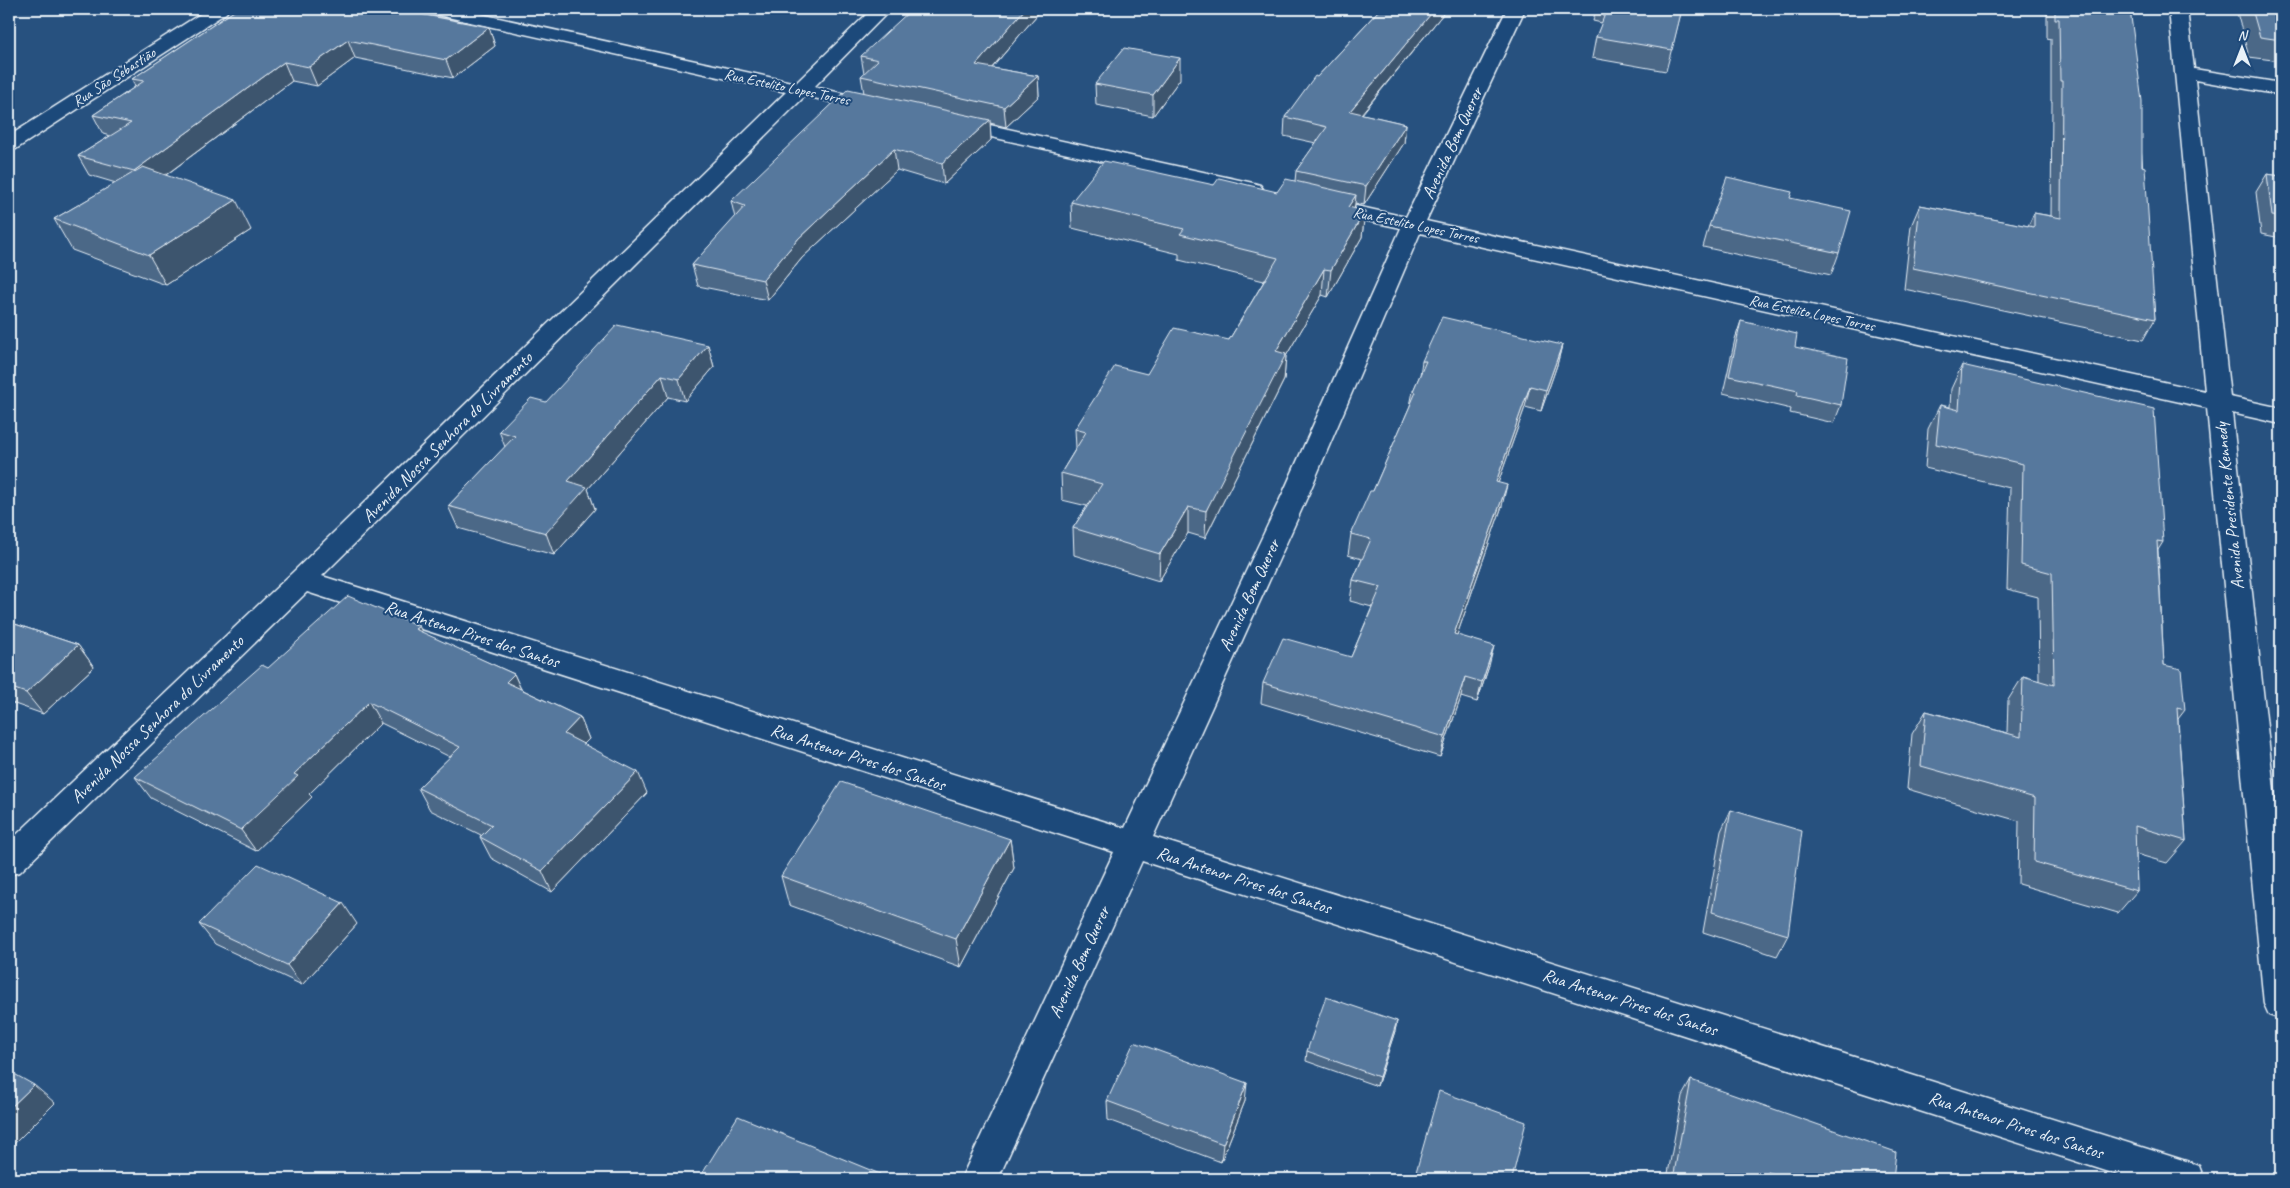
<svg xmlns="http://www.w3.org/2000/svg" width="2290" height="1188" viewBox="0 0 2290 1188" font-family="Caveat,sans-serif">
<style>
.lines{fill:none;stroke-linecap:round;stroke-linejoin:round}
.minor-casing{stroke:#e8f1f8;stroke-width:3}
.minor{fill:#1f4a7a;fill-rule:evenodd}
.wall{fill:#4b6787;stroke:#e8f1f8}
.shaded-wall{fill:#3d546e;stroke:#e8f1f8}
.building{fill:#57789d;stroke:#e8f1f8}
.labels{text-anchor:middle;stroke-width:4;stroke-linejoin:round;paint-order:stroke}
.far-street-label{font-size:15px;fill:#e8f1f8;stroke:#1f4a7a}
.street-label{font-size:18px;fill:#e8f1f8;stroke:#1f4a7a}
</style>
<rect width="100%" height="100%" fill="#27517f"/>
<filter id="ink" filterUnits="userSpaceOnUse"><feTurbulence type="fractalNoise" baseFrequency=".02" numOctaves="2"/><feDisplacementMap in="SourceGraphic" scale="10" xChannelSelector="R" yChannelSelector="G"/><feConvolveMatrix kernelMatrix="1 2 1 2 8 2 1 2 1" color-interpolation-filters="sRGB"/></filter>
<g filter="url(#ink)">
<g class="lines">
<g class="minor-casing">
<g id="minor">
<polygon points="208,9 229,9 226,13 16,149 9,151 9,136"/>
<polygon points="425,9 458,9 796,83 872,9 891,9 814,87 882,102 885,106 882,110 875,112 805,96 322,576 1125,828 1283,493 1401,228 1321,211 1318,206 1321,201 1329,200 1406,217 1507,9 1525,9 1426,221 2205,391 2169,9 2187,9 2194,69 2281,83 2281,95 2195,80 2230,397 2281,408 2281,424 2232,413 2281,853 2281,1019 2269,1015 2264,1004 2207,408 1420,233 1309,493 1153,837 2186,1161 2199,1166 2204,1179 2131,1179 1142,861 998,1179 961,1179 1114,852 307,592 20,872 9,875 9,842 292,573 786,92 434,14 428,13"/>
<polygon points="953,117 1253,183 1260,185 1263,189 1260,193 1253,195 946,127 943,123 946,119"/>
</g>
</g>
<use href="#minor" class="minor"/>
</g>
<g class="wall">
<polygon points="237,9 396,9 489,27 495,46 453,78 355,58 317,86 292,81 166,175 251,230 166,285 72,250 54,219 116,183 89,175 78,156 110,136 103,134 93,115 135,87 132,79"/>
<polygon points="1042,9 992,68 1038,76 1039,96 1006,127 990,123 991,140 944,184 897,170 802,258 768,300 698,286 692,265 735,218 731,201 864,93 861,76 864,74 861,56"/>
<polygon points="1380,9 1447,9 1362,114 1406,124 1404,143 1364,205 1355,203 1355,209 1365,211 1362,237 1328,297 1322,295 1286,356 1284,380 1205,538 1188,533 1159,581 1074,555 1073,528 1087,506 1062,500 1061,473 1076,448 1075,429 1147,374 1229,340 1264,281 1179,260 1179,254 1072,228 1071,202 1214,185 1277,192 1295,181 1296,171 1316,143 1284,136 1285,117 1317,77"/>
<polygon points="1596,9 1682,9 1666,71 1592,58 1596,37 1602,23 1593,21"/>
<polygon points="2047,9 2130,9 2155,319 2143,340 1904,289 1911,226 1920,205 2028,226 2034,213 2051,216 2052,101 2051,101 2051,39 2047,38"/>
<polygon points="2236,9 2281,9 2281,61 2249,57"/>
<polygon points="1180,79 1153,116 1096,105 1095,84"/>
<polygon points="2267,174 2281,176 2281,238 2261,234 2256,192"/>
<polygon points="1790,198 1839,253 1831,275 1703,247 1709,226"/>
<polygon points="1741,321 1795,347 1841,405 1834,423 1790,413 1791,409 1723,393 1735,339"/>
<polygon points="708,345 714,367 685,401 668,397 588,489 595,509 554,555 458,528 448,506 505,447 499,431 546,402"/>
<polygon points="1562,345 1557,365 1541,411 1525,407 1498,483 1502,506 1457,635 1489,666 1477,702 1461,697 1440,757 1261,703 1263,683 1351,657 1372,607 1350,601 1353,580 1362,559 1348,555 1351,534 1373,491 1410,406 1413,391 1420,375 1422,361"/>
<polygon points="1962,365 2163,542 2158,550 2164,665 2185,710 2178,719 2186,841 2167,863 2136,854 2137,891 2118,913 2018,884 2019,821 1907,789 1912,734 1926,711 2007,733 2008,700 2023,676 2039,681 2038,597 2007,589 2010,488 1925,468 1928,429 1940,405 1950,407 1951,389"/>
<polygon points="9,622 78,645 94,667 43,714 9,702"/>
<polygon points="419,626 422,633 514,674 521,689 580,717 589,739 584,744 647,793 552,892 491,858 480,837 481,835 430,810 418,788 450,757 381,723 309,794 312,797 256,851 151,798 135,777 268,668"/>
<polygon points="1731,810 1788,935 1777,956 1703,932 1721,831"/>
<polygon points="1010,839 1014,868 961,967 789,905 781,876"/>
<polygon points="199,924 357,924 302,985 215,944"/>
<polygon points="1397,1021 1395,1031 1377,1086 1306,1061 1307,1051"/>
<polygon points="1691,1080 1893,1179 1667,1179 1682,1096"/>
<polygon points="1107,1101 1245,1101 1221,1162 1108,1120"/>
<polygon points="702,1174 882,1179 705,1179"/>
</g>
<g class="shaded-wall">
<polygon points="1025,9 1042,9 978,84 976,65"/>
<polygon points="1435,9 1447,9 1348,130 1350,111"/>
<polygon points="489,27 495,46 453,78 446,60"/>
<polygon points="348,40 355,58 317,86 309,67"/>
<polygon points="1180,58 1180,79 1153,116 1153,95"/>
<polygon points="284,62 292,81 144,191 134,171"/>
<polygon points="1038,76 1039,96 1006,127 1004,107"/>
<polygon points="990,120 991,140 944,184 942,163"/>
<polygon points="1406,124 1404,143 1364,205 1366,186"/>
<polygon points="894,149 897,170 802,258 768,300 763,280 799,238"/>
<polygon points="1356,195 1353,220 1348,207"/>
<polygon points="236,200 251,230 166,285 149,255"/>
<polygon points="1365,211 1362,237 1328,297 1331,270"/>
<polygon points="1324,269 1322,295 1286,356 1284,380 1205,538 1206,511 1276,351"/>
<polygon points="708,345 714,367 685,401 679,379"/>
<polygon points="1562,345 1557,365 1541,411 1546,390"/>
<polygon points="662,375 668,397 588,489 595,509 554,555 546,533 568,481"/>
<polygon points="1530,386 1525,407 1491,503 1496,482"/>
<polygon points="1507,485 1502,506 1450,655 1454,634"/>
<polygon points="1188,507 1188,533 1159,581 1160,554"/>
<polygon points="419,626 430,648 415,629"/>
<polygon points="78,645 94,667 43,714 26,693"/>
<polygon points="1494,646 1489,666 1477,702 1482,682"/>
<polygon points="514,674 524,696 506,682"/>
<polygon points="1465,677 1461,697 1440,757 1445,737"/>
<polygon points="369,702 381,723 309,794 312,797 256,851 241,830 294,774"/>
<polygon points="580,717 589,739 573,755 564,734"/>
<polygon points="638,772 647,793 552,892 542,871"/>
<polygon points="1010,839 1014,868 961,967 956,939"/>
<polygon points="343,903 357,924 302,985 287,965"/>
<polygon points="1397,1021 1395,1031 1377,1086 1379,1077"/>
<polygon points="1247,1083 1245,1101 1221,1162 1223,1144"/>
<polygon points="34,1085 55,1103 9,1149 9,1109"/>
<polygon points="880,1174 882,1179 877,1179"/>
</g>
<g class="building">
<polygon points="237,9 393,9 489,27 446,60 348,40 309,67 284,62 134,171 78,156 131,123 93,115 144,81 132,79"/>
<polygon points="912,9 1025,9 976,65 1038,76 1004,107 861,76 878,60 861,56"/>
<polygon points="1380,9 1435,9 1350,111 1406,124 1366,186 1296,171 1327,127 1285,117 1315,76 1317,77"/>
<polygon points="1607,9 1682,9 1672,50 1596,37"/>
<polygon points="2055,9 2130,9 2142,101 2142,166 2145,167 2155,319 1913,268 1920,205 2034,227 2034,213 2061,218 2062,81 2060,81 2059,19 2055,19"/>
<polygon points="2252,9 2281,9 2281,40 2260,37"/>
<polygon points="1124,48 1180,58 1153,95 1095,84"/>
<polygon points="848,89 990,120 942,163 894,149 799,238 763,280 692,265 745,206 731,201"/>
<polygon points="1104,161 1214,185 1219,178 1277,192 1286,179 1356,195 1348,207 1365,211 1331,270 1324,269 1276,351 1286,354 1206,511 1188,507 1160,554 1073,528 1102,484 1061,473 1086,432 1075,429 1115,366 1147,374 1174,328 1229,340 1278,258 1180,234 1184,229 1071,202"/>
<polygon points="143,167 236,200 149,255 54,219"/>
<polygon points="2267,174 2281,176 2281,217 2272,216"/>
<polygon points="1727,177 1792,192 1790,198 1851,211 1839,253 1709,226"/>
<polygon points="1442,317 1562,345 1546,390 1530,386 1496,482 1507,485 1454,634 1494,646 1482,682 1465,677 1445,737 1263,683 1283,638 1351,657 1381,587 1353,580 1371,539 1351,534 1370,491 1373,491 1416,392 1413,391 1426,361 1422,361"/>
<polygon points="1741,321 1797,334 1795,347 1848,358 1841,405 1797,395 1798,391 1729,376"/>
<polygon points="617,325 708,345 679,379 662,375 568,481 587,487 546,533 448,506 515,436 499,431 531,398 546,402"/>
<polygon points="1962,365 2154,409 2163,542 2157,541 2164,665 2181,669 2185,710 2177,708 2186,841 2135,826 2137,891 2034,862 2035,798 1921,766 1926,711 2021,737 2023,676 2054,685 2052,573 2021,565 2023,464 1936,444 1940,405 1959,410"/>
<polygon points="348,596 419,626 415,629 514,674 506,682 580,717 564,734 638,772 542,871 480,837 492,825 418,788 460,747 369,702 294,774 298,776 241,830 135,777 262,665 268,668"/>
<polygon points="9,622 78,645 26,693 9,687"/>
<polygon points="841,782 1010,839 956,939 781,876"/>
<polygon points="1731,810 1802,831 1788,935 1712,912"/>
<polygon points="258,864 343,903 287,965 199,924"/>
<polygon points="1326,997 1397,1021 1379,1077 1307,1051"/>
<polygon points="1134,1042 1247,1083 1223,1144 1107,1101"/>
<polygon points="9,1071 34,1085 9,1109"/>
<polygon points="1691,1080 1896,1152 1893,1179 1789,1179 1768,1172 1767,1179 1673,1179"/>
<polygon points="1439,1091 1526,1122 1512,1179 1414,1179"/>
<polygon points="738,1116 880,1174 877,1179 716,1179 702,1174"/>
</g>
</g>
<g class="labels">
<g class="far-street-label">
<text transform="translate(114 77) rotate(-33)" y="5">Rua São Sebastião</text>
<text transform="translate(787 87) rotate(12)" y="5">Rua Estelito Lopes Torres</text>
<text transform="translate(1416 225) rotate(12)" y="5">Rua Estelito Lopes Torres</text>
<text transform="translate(1812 313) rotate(12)" y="5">Rua Estelito Lopes Torres</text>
</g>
<g class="street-label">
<text transform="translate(1452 143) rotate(-65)" y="6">Avenida Bem Querer</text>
<text transform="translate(447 437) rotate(-45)" y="6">Avenida Nossa Senhora do Livramento</text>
<text transform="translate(2229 506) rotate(-96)" y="6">Avenida Presidente Kennedy</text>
<text transform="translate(1249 595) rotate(-65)" y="6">Avenida Bem Querer</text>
<text transform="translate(472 634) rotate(18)" y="6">Rua Antenor Pires dos Santos</text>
<text transform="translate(157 719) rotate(-44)" y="6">Avenida Nossa Senhora do Livramento</text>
<text transform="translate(858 757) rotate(18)" y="6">Rua Antenor Pires dos Santos</text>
<text transform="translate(1244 880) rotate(18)" y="6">Rua Antenor Pires dos Santos</text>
<text transform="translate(1079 962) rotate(-65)" y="6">Avenida Bem Querer</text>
<text transform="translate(1630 1002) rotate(18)" y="6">Rua Antenor Pires dos Santos</text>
<text transform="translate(2016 1125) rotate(18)" y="6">Rua Antenor Pires dos Santos</text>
</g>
</g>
<rect width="2290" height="1188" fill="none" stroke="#1f4a7a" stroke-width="30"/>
<rect x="15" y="15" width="2260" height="1158" fill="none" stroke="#e8f1f8" stroke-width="2" filter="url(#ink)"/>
<g transform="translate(2242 48)" stroke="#1f4a7a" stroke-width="4" paint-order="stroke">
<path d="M0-4L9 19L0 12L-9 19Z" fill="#e8f1f8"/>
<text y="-8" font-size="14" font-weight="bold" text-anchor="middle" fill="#e8f1f8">N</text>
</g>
</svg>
